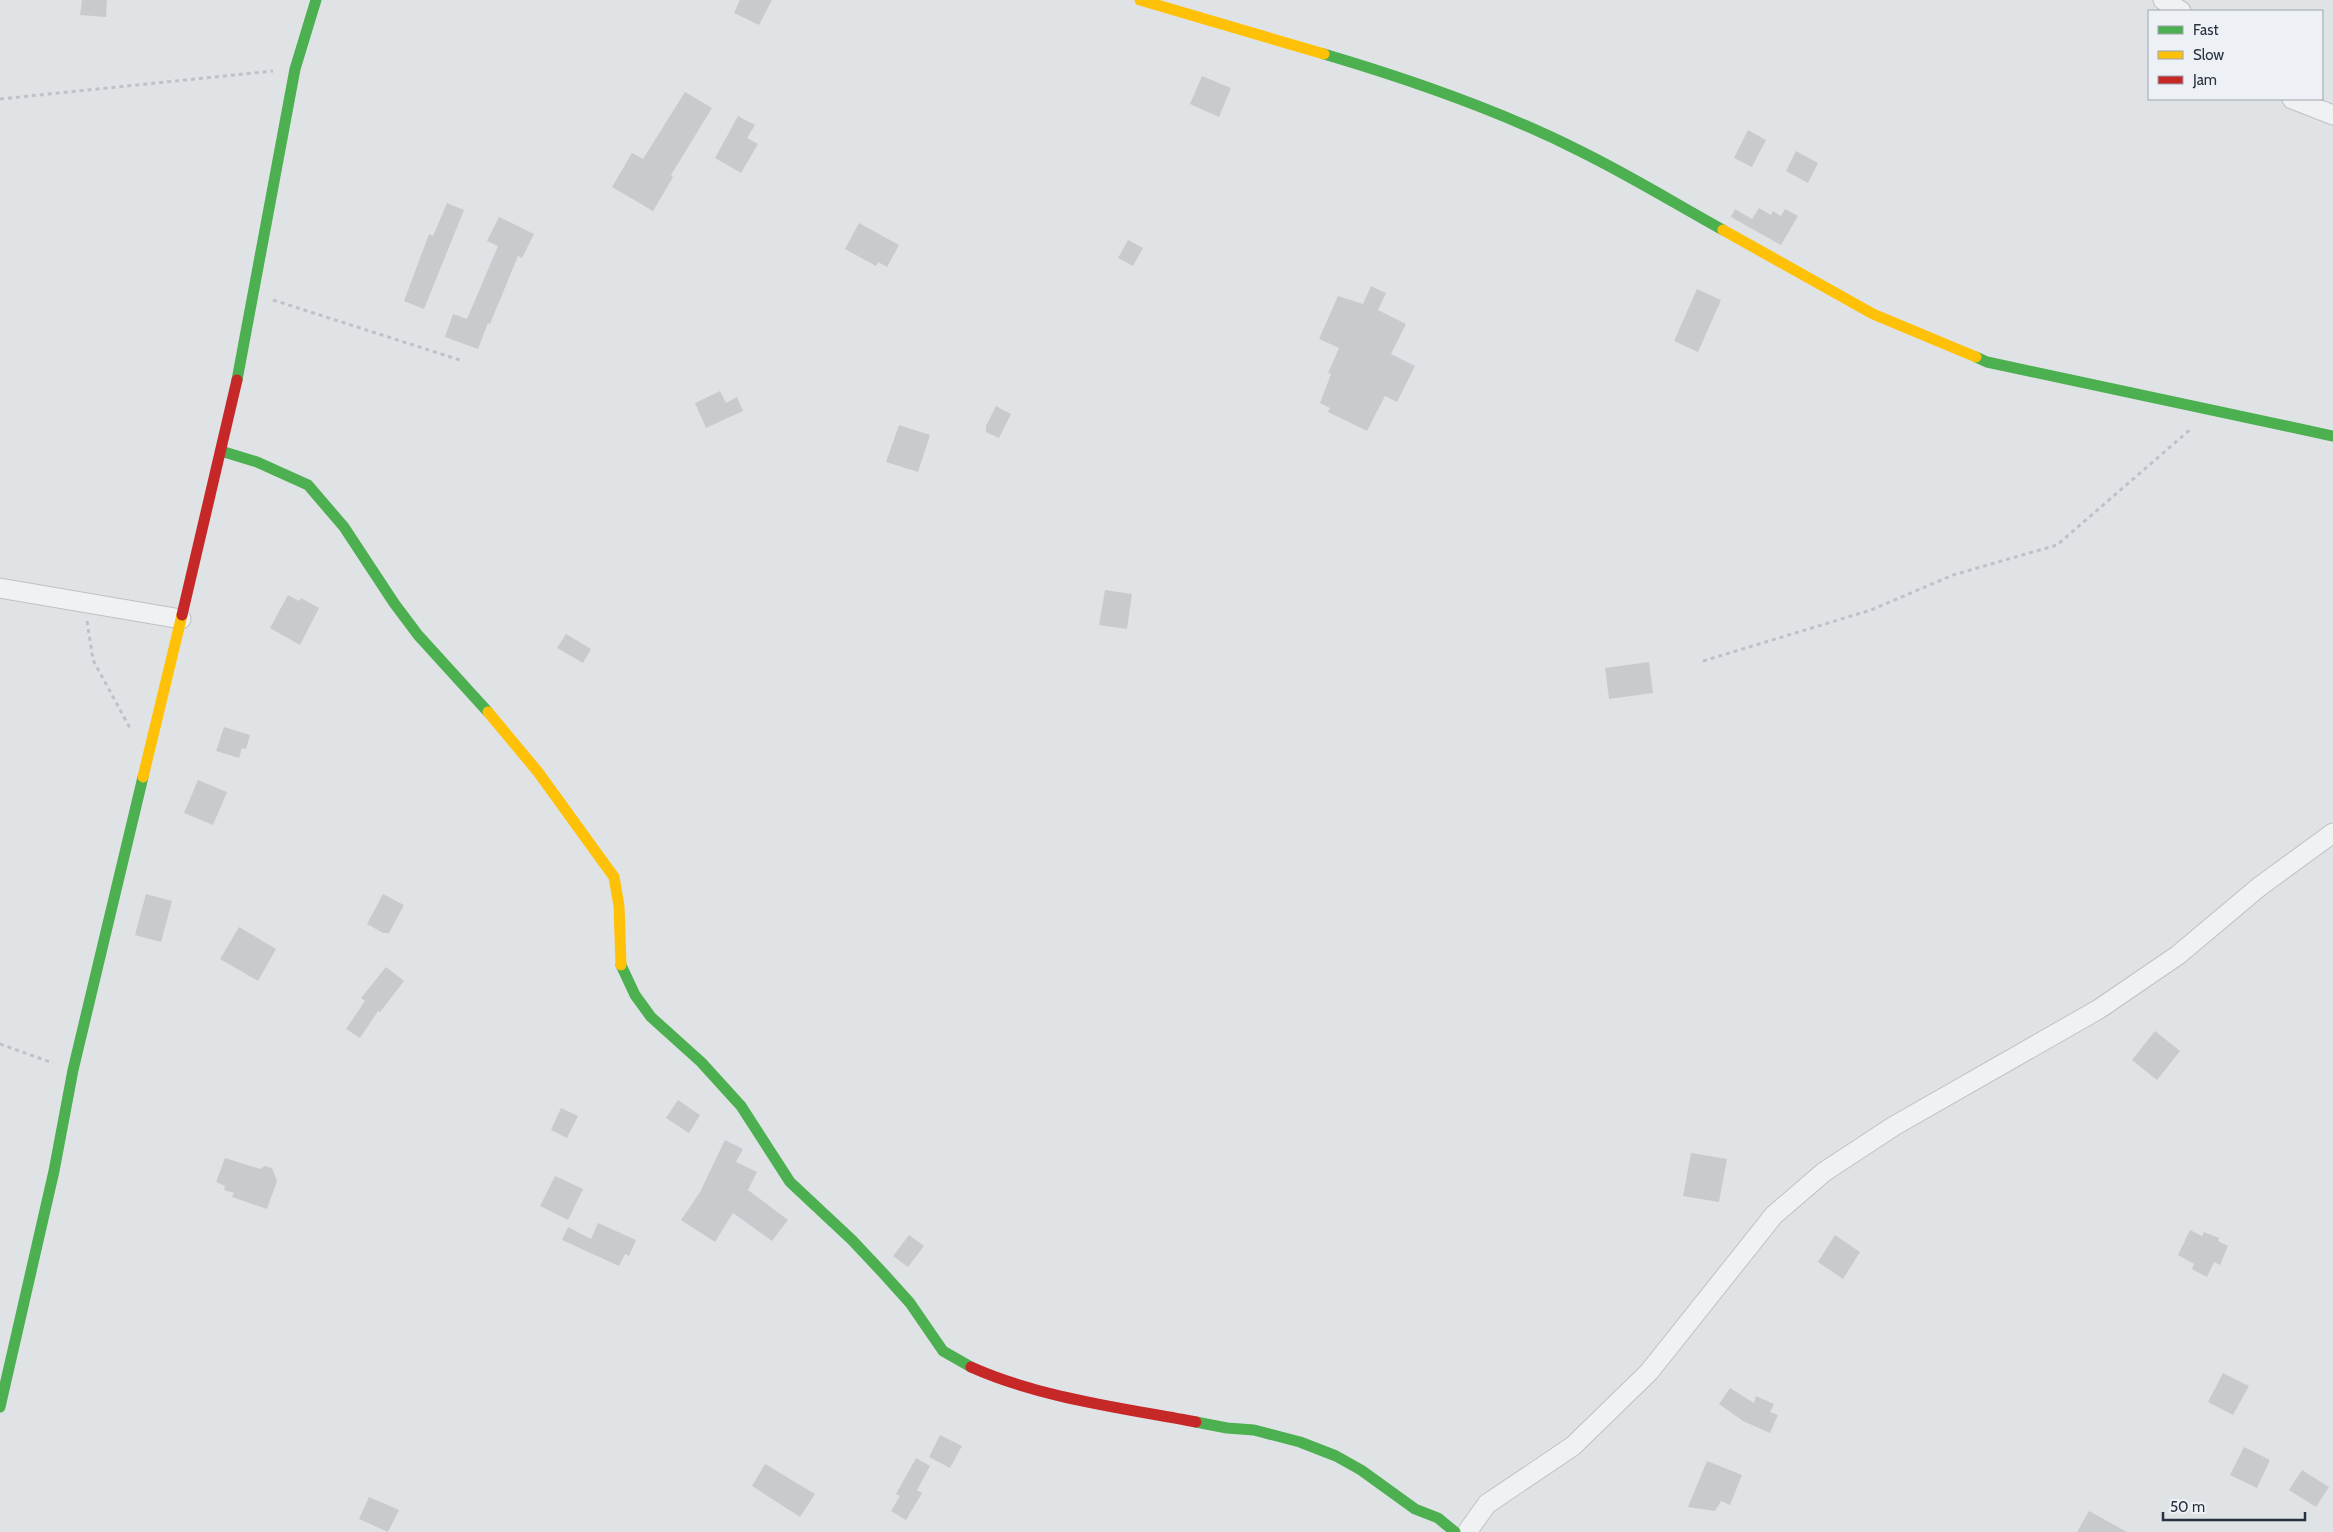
<svg xmlns="http://www.w3.org/2000/svg" width="2333" height="1532" viewBox="0 0 2333 1532" font-family="Cabin,sans-serif">
<style>
.building{fill:#c8cbce}
.lines{fill:none;stroke-linecap:round;stroke-linejoin:round}
.street-casing{stroke:#bec1c4;stroke-width:21}
.path{stroke:#bfc1c6;stroke-width:3;stroke-dasharray:4 4;stroke-linecap:butt}
.street{stroke:#f0f1f2;stroke-width:19}
.fast{stroke:#4caf50;stroke-width:11}
.slow{stroke:#ffc107;stroke-width:11}
.jam{stroke:#c62828;stroke-width:11}
</style>
<rect width="100%" height="100%" fill="#e0e3e6"/>
<g class="building">
<polygon points="82,0 107,0 106,17 80,15"/>
<polygon points="740,0 772,0 759,25 734,13"/>
<polygon points="1202,76 1231,88 1219,117 1190,104"/>
<polygon points="685,92 712,108 671,175 673,177 653,211 612,187 632,153 643,159"/>
<polygon points="738,116 755,125 747,138 758,144 741,173 715,158"/>
<polygon points="1748,130 1766,140 1752,167 1734,158"/>
<polygon points="1796,151 1818,163 1808,183 1786,171"/>
<polygon points="447,203 464,210 424,309 404,301 429,234 433,236"/>
<polygon points="1759,208 1771,215 1773,211 1781,216 1785,209 1798,216 1781,245 1731,217 1735,209 1752,219"/>
<polygon points="499,217 534,234 522,258 518,256 490,324 488,323 478,349 445,337 453,314 467,319 498,246 487,241"/>
<polygon points="859,223 899,245 887,267 878,262 876,266 845,249"/>
<polygon points="1128,240 1143,248 1133,266 1118,258"/>
<polygon points="1371,286 1386,293 1378,310 1406,324 1391,354 1415,366 1397,402 1385,396 1367,431 1328,412 1330,408 1320,403 1331,374 1328,373 1339,348 1319,339 1338,296 1363,304"/>
<polygon points="1697,289 1721,300 1698,352 1674,341"/>
<polygon points="720,391 726,403 737,397 743,411 706,428 695,403"/>
<polygon points="996,406 1011,414 999,438 986,432 986,426"/>
<polygon points="899,425 930,435 918,472 886,462"/>
<polygon points="1105,590 1132,594 1127,629 1099,625"/>
<polygon points="288,595 299,601 301,598 319,608 300,645 270,628"/>
<polygon points="566,634 591,649 583,663 557,648"/>
<polygon points="1649,662 1653,693 1609,699 1605,668"/>
<polygon points="224,727 250,735 246,749 242,748 239,758 216,751"/>
<polygon points="198,780 227,792 213,825 184,813"/>
<polygon points="146,894 172,901 161,942 135,935"/>
<polygon points="383,894 404,905 389,933 383,933 367,924"/>
<polygon points="239,927 276,949 258,981 220,959"/>
<polygon points="386,967 404,981 380,1012 378,1011 360,1038 346,1029 365,1001 361,998"/>
<polygon points="2155,1031 2180,1051 2157,1080 2132,1060"/>
<polygon points="678,1100 700,1115 689,1133 666,1118"/>
<polygon points="561,1108 578,1116 567,1138 551,1130"/>
<polygon points="725,1140 743,1149 736,1162 757,1172 748,1190 788,1220 772,1241 733,1213 715,1242 681,1220 700,1192"/>
<polygon points="1691,1153 1727,1159 1719,1202 1683,1196"/>
<polygon points="225,1158 260,1169 265,1166 272,1168 277,1181 267,1209 232,1197 234,1193 224,1190 225,1186 216,1182"/>
<polygon points="555,1176 583,1189 568,1220 540,1206"/>
<polygon points="598,1223 636,1240 629,1256 625,1254 619,1266 562,1240 568,1227 591,1239"/>
<polygon points="2190,1230 2202,1236 2204,1232 2219,1238 2218,1241 2228,1246 2220,1265 2214,1262 2207,1277 2192,1269 2194,1264 2178,1255"/>
<polygon points="909,1235 924,1246 908,1267 893,1256"/>
<polygon points="1835,1235 1860,1252 1843,1279 1818,1262"/>
<polygon points="2223,1373 2249,1386 2233,1415 2208,1402"/>
<polygon points="1730,1388 1754,1403 1756,1396 1774,1404 1770,1412 1778,1415 1770,1433 1743,1421 1719,1404"/>
<polygon points="940,1435 962,1446 950,1468 929,1457"/>
<polygon points="2244,1447 2270,1460 2257,1488 2230,1475"/>
<polygon points="916,1458 930,1466 917,1490 922,1493 906,1520 891,1511 900,1496 896,1494"/>
<polygon points="1707,1461 1742,1475 1730,1505 1721,1501 1715,1511 1688,1507"/>
<polygon points="765,1464 815,1494 800,1517 752,1486"/>
<polygon points="2302,1470 2329,1487 2316,1507 2289,1490"/>
<polygon points="369,1497 399,1510 388,1532 359,1519"/>
<polygon points="2089,1511 2127,1532 2077,1532"/>
</g>
<g class="lines">
<g class="street-casing">
<g id="street">
<polyline points="2163,0 2181,11"/>
<polyline points="2292,99 2333,115"/>
<polyline points="0,588 181,619"/>
<polyline points="1467,1532 1487,1504 1573,1446 1649,1372 1774,1215 1824,1172 1894,1126 2099,1009 2178,955 2259,887 2333,833"/>
</g>
</g>
<g class="path">
<polyline points="0,99 273,71"/>
<polyline points="273,300 463,361"/>
<polyline points="87,621 93,660 131,730"/>
<polyline points="1703,661 1871,610 1953,575 2057,545 2192,428"/>
<polyline points="0,1044 53,1063"/>
</g>
<use href="#street" class="street"/>
<g class="fast">
<path d="M1324,54C1412,80 1499,110 1580,151C1629,175 1676,204 1723,230"/>
<polyline points="1976,357 1987,362 2333,436"/>
<polyline points="237,380 295,69 316,0"/>
<polyline points="221,451 257,462 308,485 344,527 394,603 418,635 488,712"/>
<polyline points="621,965 635,995 651,1017 701,1062 741,1106 790,1182 852,1240 883,1273 910,1303 943,1351 971,1367"/>
<polyline points="0,1407 54,1171 73,1070 143,777"/>
<polyline points="1196,1422 1227,1428 1254,1430 1300,1442 1336,1456 1361,1470 1415,1509 1438,1518 1455,1532"/>
</g>
<g class="slow">
<polyline points="1140,0 1324,54"/>
<polyline points="1723,230 1873,314 1976,357"/>
<polyline points="488,712 538,772 614,877 619,906 621,965"/>
<polyline points="143,777 182,615"/>
</g>
<g class="jam">
<polyline points="182,615 237,380"/>
<path d="M971,1367C1040,1398 1123,1408 1196,1422"/>
</g>
</g>
<rect x="2148" y="10" width="175" height="90" fill="#edf1f6" stroke="#9ea4ad"/>
<rect x="2158" y="26" width="25" height="8" fill="#4caf50" stroke="#9ea4ad"/>
<text x="2193" y="35" font-size="15" fill="#27313f">Fast</text>
<rect x="2158" y="51" width="25" height="8" fill="#ffc107" stroke="#9ea4ad"/>
<text x="2193" y="60" font-size="15" fill="#27313f">Slow</text>
<rect x="2158" y="76" width="25" height="8" fill="#c62828" stroke="#9ea4ad"/>
<text x="2193" y="85" font-size="15" fill="#27313f">Jam</text>
<path d="M2163 1512v8h142v-8" fill="none" stroke="#27313f" stroke-width="2.5"/>
<text x="2170" y="1512" font-size="15" fill="#27313f" stroke="#edf1f6" stroke-width="4" paint-order="stroke">50 m</text>
</svg>
